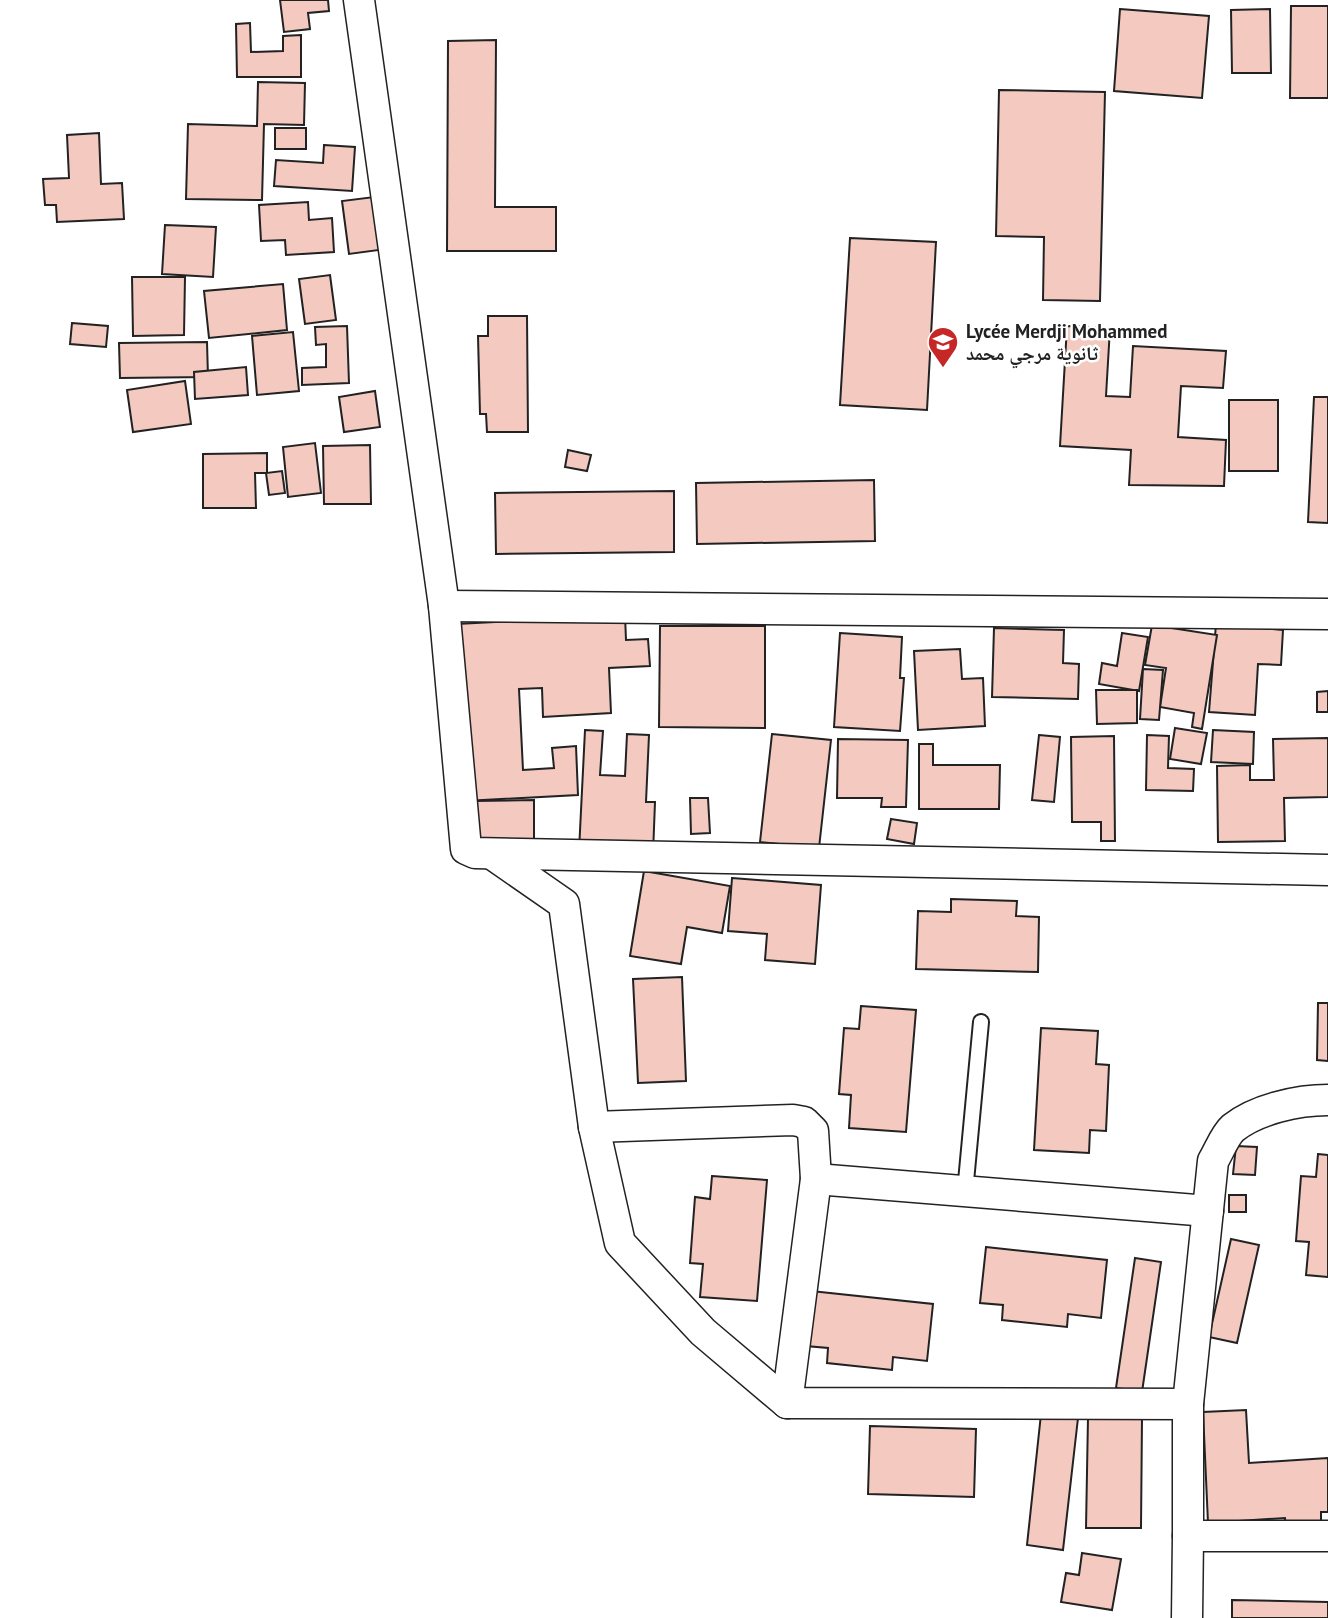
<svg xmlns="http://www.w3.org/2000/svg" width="1328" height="1618" viewBox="0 0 1328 1618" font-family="'PT Sans','Noto Naskh Arabic',sans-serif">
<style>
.building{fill:#f3c9c0;stroke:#222;stroke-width:2}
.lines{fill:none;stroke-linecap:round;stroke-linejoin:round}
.service-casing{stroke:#222;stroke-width:18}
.minor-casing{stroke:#222;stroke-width:33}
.service{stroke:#fff;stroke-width:14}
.minor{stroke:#fff;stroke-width:30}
.labels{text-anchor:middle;stroke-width:5;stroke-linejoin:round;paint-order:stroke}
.poi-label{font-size:19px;font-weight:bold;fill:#222;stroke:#fff;text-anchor:start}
</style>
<rect width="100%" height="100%" fill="#fff"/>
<g class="building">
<polygon points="280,0 328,0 329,11 308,13 310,29 284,32"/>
<polygon points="1291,6 1328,6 1328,98 1290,98"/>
<polygon points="1120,9 1209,16 1202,98 1114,91"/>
<polygon points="1270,9 1271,73 1232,73 1231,10"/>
<polygon points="250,23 251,52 283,51 283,36 301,35 301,77 237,77 236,24"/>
<polygon points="496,40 495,207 556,207 556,251 447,251 448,41"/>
<polygon points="258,82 305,83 304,125 264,124 262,200 186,199 188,124 257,126"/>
<polygon points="999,90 1105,92 1100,301 1043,300 1044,237 996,236"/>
<rect x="275" y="128" width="31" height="21"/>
<polygon points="99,133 101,184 122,183 124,219 57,222 56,205 45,205 43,179 69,178 67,135"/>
<polygon points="324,145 355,147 352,191 274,186 276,160 323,163"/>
<polygon points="374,197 379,250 349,254 342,201"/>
<polygon points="308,202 309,220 332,218 334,252 286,255 285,240 261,241 259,205"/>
<polygon points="165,225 216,227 213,277 162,274"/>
<polygon points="850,238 936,242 927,410 840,405"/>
<polygon points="330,275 336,320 305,324 299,279"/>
<polygon points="132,277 185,277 184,335 133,336"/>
<polygon points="283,284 287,330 209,338 204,291"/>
<polygon points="488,316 527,316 528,432 487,432 486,414 480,414 478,336 488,336"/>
<polygon points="72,323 108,326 106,347 70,344"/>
<polygon points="347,326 349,383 302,385 302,368 326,367 326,344 316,345 315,327"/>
<polygon points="1067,326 1110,328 1106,396 1130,397 1133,346 1226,351 1223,388 1181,386 1178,437 1226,440 1224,486 1129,485 1131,450 1060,446"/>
<polygon points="293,332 299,391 257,395 252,336"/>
<polygon points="207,342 208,377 120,378 119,343"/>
<polygon points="246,367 248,395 195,399 194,372"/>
<polygon points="185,381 191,424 133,432 127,390"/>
<polygon points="375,391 380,427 344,432 339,397"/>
<polygon points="1314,397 1328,397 1328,523 1308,522"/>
<rect x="1229" y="400" width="49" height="71"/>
<polygon points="315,443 321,493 288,497 283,447"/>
<polygon points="370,445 371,504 324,504 323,446"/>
<polygon points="568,450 591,455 587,471 565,467"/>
<polygon points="267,453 267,473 255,473 256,508 203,508 203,454"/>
<polygon points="282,471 285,493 269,495 266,473"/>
<polygon points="874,480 875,541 697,544 696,483"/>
<polygon points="674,491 674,552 496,554 495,493"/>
<polygon points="625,615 626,640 648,639 650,666 609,668 611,713 543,717 542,688 519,689 523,770 554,768 552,748 576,746 578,795 465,801 456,624"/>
<polygon points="1216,624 1283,630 1281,665 1258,664 1255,715 1209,712"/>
<polygon points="1152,625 1217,635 1202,729 1192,727 1194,713 1160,707 1166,668 1145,665"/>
<polygon points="660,626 765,626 765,728 659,727"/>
<polygon points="994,628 1064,630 1063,663 1079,664 1078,699 992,697"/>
<polygon points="840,633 902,637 900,678 904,678 900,731 834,727"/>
<polygon points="1122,633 1148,637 1139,691 1099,684 1102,663 1117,666"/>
<polygon points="960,649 962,679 983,678 985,726 918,730 914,651"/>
<polygon points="1143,669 1163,670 1159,720 1140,719"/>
<polygon points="1096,690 1137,690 1137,723 1097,724"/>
<polygon points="1328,691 1328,712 1317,712 1317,692"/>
<polygon points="1175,728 1207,733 1201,764 1170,759"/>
<polygon points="585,730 603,731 600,775 625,776 627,734 649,735 646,802 655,802 653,854 579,851"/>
<polygon points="1213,730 1254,732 1253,764 1211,762"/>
<polygon points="772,734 831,740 819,848 760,842"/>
<polygon points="1039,735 1060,737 1054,802 1032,800"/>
<polygon points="1147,735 1169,736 1168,768 1194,769 1193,791 1146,790"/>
<polygon points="1114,736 1115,841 1101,841 1101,822 1072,822 1071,737"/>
<polygon points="1328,738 1328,797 1284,798 1285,841 1218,842 1217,766 1250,765 1250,780 1274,780 1273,739"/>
<polygon points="838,739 908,740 906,807 881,807 882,798 837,798"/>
<polygon points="919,744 933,744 933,765 1000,765 999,809 919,809"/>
<polygon points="690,798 708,798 710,833 691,834"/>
<polygon points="534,800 534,849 475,849 474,801"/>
<polygon points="891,819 917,823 914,844 887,839"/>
<polygon points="644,871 730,886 722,933 687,927 681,964 630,956"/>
<polygon points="732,878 821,885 815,964 765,960 767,934 728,931"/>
<polygon points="951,899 1017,901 1016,916 1039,917 1038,972 916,969 918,911 951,912"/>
<polygon points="682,977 686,1081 638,1083 633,979"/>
<polygon points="1318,1003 1328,1003 1328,1061 1317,1060"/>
<polygon points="861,1006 916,1010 906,1132 849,1128 851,1095 839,1094 844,1028 859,1029"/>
<polygon points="1041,1028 1098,1031 1096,1064 1109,1065 1106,1131 1090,1130 1089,1153 1034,1150"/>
<polygon points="1236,1146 1257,1147 1255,1175 1233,1174"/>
<polygon points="1318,1154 1328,1155 1328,1277 1306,1275 1309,1242 1296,1241 1301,1176 1316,1177"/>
<polygon points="712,1176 767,1180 757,1301 700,1297 703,1264 690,1263 695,1197 710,1199"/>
<rect x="1229" y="1195" width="17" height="17"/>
<polygon points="1231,1239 1259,1245 1237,1343 1209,1337"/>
<polygon points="986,1247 1107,1260 1101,1318 1068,1314 1067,1327 1002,1320 1003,1305 980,1303"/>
<polygon points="1135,1258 1161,1262 1142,1392 1116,1388"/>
<polygon points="811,1291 933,1304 927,1361 893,1357 892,1370 827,1363 828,1348 806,1346"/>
<polygon points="1246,1410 1249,1463 1328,1458 1328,1512 1321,1512 1321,1532 1286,1533 1285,1518 1208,1523 1203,1412"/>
<polygon points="1041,1414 1078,1418 1063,1550 1027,1545"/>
<polygon points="1088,1417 1142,1418 1141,1528 1086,1528"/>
<polygon points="870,1426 976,1429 974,1497 868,1494"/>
<polygon points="1082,1553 1121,1559 1112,1610 1061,1602 1066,1573 1079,1575"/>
<polygon points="1232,1600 1328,1602 1328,1618 1232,1618"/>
</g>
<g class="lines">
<g class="service-casing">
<polyline id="service" points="965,1192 981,1022"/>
</g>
<g class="minor-casing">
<g id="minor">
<polyline points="359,0 444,606 466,849 475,853 1328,870"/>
<polyline points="444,606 1328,614"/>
<polyline points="492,854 564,904 594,1127 620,1243 703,1332 787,1403 1188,1404"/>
<polyline points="594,1127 793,1120 804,1122 813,1131 816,1179 787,1403"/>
<polyline points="816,1179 1208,1211"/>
<path d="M1188,1536V1404L1213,1161C1219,1151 1225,1135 1233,1128C1257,1109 1298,1100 1328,1100"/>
<polyline points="1187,1618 1188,1536 1328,1536"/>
</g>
</g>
<use href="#service" class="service"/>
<use href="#minor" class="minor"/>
</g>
<defs>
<g id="school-pin" transform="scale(1.575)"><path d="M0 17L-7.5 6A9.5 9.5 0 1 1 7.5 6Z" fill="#c62828" stroke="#fff"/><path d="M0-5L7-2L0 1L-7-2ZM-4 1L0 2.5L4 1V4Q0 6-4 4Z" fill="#fff"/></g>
</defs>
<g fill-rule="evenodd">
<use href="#school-pin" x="943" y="342"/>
</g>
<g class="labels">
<g class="poi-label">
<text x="966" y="338">Lycée Merdji Mohammed<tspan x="966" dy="22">ثانوية مرجي محمد</tspan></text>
</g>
</g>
</svg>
